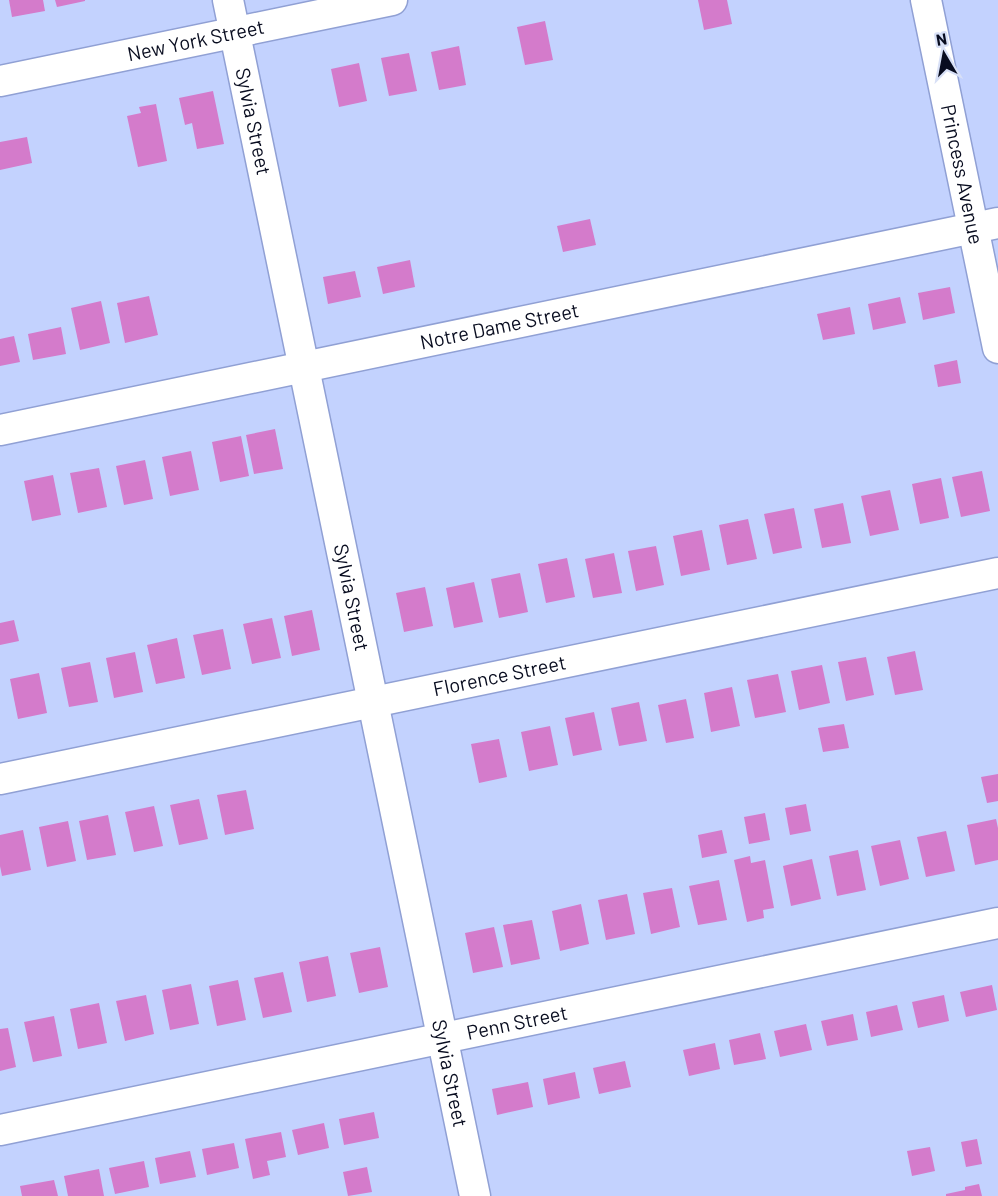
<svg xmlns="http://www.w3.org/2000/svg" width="998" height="1196" viewBox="0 0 998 1196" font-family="Barlow,sans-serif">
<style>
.building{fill:#d47bcb}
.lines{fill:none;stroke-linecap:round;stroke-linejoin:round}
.minor-casing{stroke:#90a0d4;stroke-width:33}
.minor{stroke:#fff;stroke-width:30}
.labels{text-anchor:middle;stroke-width:5;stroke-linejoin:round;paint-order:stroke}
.street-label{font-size:20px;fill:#080c1f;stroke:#d8e0f6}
</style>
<rect width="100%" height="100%" fill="#c3d2fe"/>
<g class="building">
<polygon points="9,0 43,0 45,11 12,17"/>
<polygon points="55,0 85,0 85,1 57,7"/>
<polygon points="698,0 727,0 732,24 704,30"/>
<polygon points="545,21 553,60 525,65 517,27"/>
<polygon points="459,46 466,85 439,90 431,52"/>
<polygon points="409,53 417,91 389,96 381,58"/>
<polygon points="359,63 367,101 339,107 331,69"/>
<polygon points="213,91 224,144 197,149 192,123 185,125 179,98"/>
<polygon points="156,104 167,161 138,167 127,116 141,113 139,107"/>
<polygon points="27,137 32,163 0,170 0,142"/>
<polygon points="590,219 596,245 563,252 557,226"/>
<polygon points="410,260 415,287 383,294 377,267"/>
<polygon points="355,271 361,297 328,304 323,277"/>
<polygon points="950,287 955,313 923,320 918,293"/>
<polygon points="149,296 158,335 125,343 117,303"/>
<polygon points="900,297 906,323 873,330 868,304"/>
<polygon points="101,301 110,343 80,350 71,308"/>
<polygon points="850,307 855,334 823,340 817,314"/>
<polygon points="61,327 66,354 33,360 28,334"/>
<polygon points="14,336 20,362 0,366 0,339"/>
<polygon points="957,360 961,383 938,387 934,365"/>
<polygon points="275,429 283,469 254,474 246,435"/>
<polygon points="241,436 249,476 220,482 212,442"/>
<polygon points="191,451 199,490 170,496 162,457"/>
<polygon points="145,460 153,499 124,505 116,466"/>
<polygon points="99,468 107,507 78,513 70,473"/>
<polygon points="982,471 990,511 961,517 952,477"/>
<polygon points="53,475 61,515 32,521 24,481"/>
<polygon points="941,478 949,518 920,524 912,484"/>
<polygon points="890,490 899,530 870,536 861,496"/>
<polygon points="843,503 851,543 822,548 814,509"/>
<polygon points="794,508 802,548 773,554 764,514"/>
<polygon points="748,519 757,559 727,565 719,525"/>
<polygon points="702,530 710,570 681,576 673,536"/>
<polygon points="656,546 664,585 636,591 628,551"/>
<polygon points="614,553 622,593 593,598 585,559"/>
<polygon points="567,558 575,597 546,603 538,564"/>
<polygon points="520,573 528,612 499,618 491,579"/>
<polygon points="474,582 483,622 454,628 446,588"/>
<polygon points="425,587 433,626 404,632 396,593"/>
<polygon points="312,610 320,650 292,656 284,616"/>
<polygon points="272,618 281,658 252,664 243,624"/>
<polygon points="14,620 19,641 0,645 0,623"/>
<polygon points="223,629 231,669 202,675 193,635"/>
<polygon points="177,638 185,678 156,684 147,645"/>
<polygon points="915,651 923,690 895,695 887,657"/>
<polygon points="135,652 143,692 114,698 106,658"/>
<polygon points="866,657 874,695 846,701 838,662"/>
<polygon points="90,662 98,702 69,707 61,668"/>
<polygon points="822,665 830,703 799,710 791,671"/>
<polygon points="39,673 47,713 18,719 10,679"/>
<polygon points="778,674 786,712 755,718 747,680"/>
<polygon points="732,687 740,726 711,732 704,693"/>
<polygon points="686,699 694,738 666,743 658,705"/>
<polygon points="639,702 647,741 619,746 611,708"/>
<polygon points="594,712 602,750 573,756 565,718"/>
<polygon points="844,724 849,748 823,752 818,728"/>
<polygon points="550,726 558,765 529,771 521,732"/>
<polygon points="499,739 507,777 479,783 471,744"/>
<polygon points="998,774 998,801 987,803 981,777"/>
<polygon points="246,790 254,829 225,835 217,795"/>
<polygon points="199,799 208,839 179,845 170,805"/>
<polygon points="806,804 811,831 790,835 785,808"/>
<polygon points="154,806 163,846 134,852 125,812"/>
<polygon points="765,813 770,840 749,844 744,817"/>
<polygon points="108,815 116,855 87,860 79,821"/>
<polygon points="996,819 998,828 998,860 975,865 967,825"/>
<polygon points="68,821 76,861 47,867 39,827"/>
<polygon points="23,830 31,870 2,876 0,866 0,835"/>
<polygon points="722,830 727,853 702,858 698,835"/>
<polygon points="946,831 955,871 926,877 917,837"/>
<polygon points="900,840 909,879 880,886 871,846"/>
<polygon points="858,850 866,890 837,896 829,856"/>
<polygon points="750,856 751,863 765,860 774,908 763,910 764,918 747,922 734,860"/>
<polygon points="812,859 821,899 791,906 783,866"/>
<polygon points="719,880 727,920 698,925 689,886"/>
<polygon points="672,888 680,927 651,934 643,893"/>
<polygon points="627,894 635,934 606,940 598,900"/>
<polygon points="581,904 589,944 560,951 552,911"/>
<polygon points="532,920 540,959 511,965 503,925"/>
<polygon points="494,927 503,967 473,973 465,933"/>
<polygon points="380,947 388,987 359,993 350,953"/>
<polygon points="328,956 336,996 307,1002 299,962"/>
<polygon points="283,972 292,1012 263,1018 254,978"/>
<polygon points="238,980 246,1020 217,1026 209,986"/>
<polygon points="191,984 199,1024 170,1030 162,990"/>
<polygon points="992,985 997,1010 966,1017 960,992"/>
<polygon points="146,995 154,1034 125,1041 116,1001"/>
<polygon points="944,995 949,1021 918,1028 912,1002"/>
<polygon points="99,1003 107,1043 78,1049 70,1009"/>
<polygon points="897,1005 903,1030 871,1037 866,1012"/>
<polygon points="853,1014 858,1040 827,1046 821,1021"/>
<polygon points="54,1016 62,1056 33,1062 24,1022"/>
<polygon points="806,1024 812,1050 780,1057 774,1031"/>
<polygon points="8,1028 16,1067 0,1071 0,1029"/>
<polygon points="760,1033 766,1059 734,1065 729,1040"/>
<polygon points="715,1043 720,1069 689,1076 683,1050"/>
<polygon points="625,1061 631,1087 599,1094 593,1068"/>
<polygon points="575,1072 580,1098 548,1105 543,1079"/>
<polygon points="528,1082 533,1107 497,1115 492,1089"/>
<polygon points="374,1112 379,1138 344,1145 339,1119"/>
<polygon points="324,1123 329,1148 298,1155 292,1130"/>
<polygon points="281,1132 286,1157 267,1161 270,1175 253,1179 245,1139"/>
<polygon points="977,1139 982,1164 966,1167 961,1142"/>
<polygon points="234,1143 239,1168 207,1175 202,1149"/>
<polygon points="930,1147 935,1171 912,1176 907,1151"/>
<polygon points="190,1151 196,1177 160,1184 155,1158"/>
<polygon points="144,1161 149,1187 115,1194 109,1168"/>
<polygon points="367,1167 372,1192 348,1196 343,1172"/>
<polygon points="99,1169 104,1196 68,1196 64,1176"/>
<polygon points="54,1180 58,1196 22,1196 20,1186"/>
<polygon points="979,1184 982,1196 946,1196 946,1194 965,1190 965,1187"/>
</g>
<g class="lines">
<g class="minor-casing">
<g id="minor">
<path id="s1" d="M228,0L475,1196"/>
<path id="s2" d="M926,0L998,348"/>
<path id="s3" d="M0,81L392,0"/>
<path id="s4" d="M0,430L998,223"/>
<path id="s5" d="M0,779L998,573"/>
<path id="s6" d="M0,1130L998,923"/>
</g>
</g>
<use href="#minor" class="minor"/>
</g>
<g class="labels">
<g class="street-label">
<text dy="7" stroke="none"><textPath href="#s3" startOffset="200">New York Street</textPath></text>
<text dy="7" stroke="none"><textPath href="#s1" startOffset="124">Sylvia Street</textPath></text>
<text dy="7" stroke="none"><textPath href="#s2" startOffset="178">Princess Avenue</textPath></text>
<text dy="7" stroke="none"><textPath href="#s4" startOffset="510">Notre Dame Street</textPath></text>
<text dy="7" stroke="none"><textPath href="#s1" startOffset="610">Sylvia Street</textPath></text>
<text dy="7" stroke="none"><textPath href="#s5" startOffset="510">Florence Street</textPath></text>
<text dy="7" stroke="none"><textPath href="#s6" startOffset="528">Penn Street</textPath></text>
<text dy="7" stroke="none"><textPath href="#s1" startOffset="1096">Sylvia Street</textPath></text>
</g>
</g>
<g transform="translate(944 54) rotate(350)" stroke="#d8e0f6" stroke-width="4.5" paint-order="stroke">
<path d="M0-4.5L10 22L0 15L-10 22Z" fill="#080c1f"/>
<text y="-9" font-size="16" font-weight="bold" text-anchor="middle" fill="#080c1f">N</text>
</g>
</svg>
